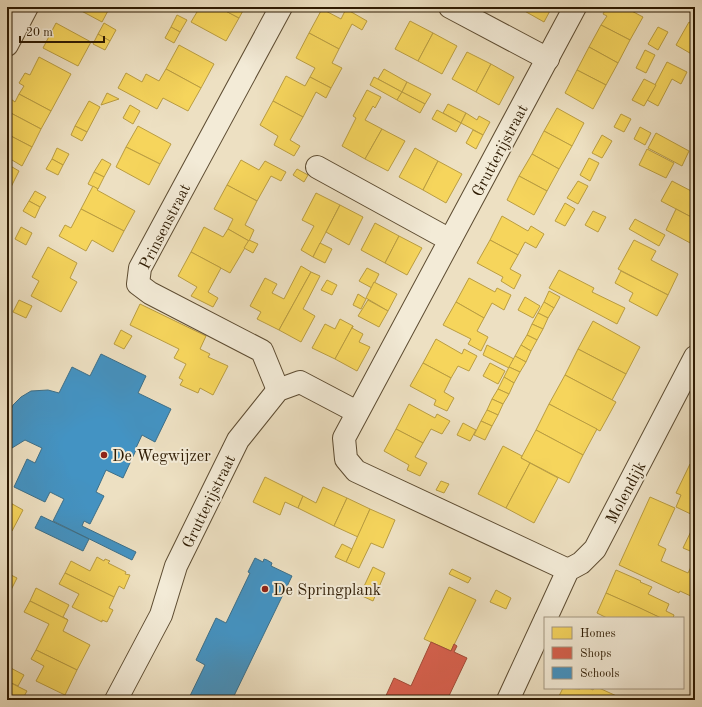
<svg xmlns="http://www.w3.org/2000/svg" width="702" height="707" viewBox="0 0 702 707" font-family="'Old Standard TT',serif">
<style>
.homes{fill:#f6d55c;stroke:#ba9d41}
.shops{fill:#d6604d;stroke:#a34b36}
.schools{fill:#4393c3;stroke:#3c6f89}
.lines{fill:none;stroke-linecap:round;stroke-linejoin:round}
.minor-casing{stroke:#5d4c32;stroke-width:24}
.tertiary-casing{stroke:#5d4c32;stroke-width:24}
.minor{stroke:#f3ebd7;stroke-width:22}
.tertiary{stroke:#f3ebd7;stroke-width:22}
.poi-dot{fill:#8f2418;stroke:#f3ebd7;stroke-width:1.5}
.labels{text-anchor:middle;stroke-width:4;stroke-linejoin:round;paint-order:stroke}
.street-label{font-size:16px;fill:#2d1a02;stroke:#f3ebd7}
.poi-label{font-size:16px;fill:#2d1a02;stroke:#f3ebd7;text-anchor:start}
</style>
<rect width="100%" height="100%" fill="#ede0c2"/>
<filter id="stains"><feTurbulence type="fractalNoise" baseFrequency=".005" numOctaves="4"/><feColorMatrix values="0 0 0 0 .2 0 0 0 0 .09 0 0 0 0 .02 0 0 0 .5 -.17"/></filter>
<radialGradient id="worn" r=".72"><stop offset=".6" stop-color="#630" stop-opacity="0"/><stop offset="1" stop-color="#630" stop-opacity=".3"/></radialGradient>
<g class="homes">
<polygon points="74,7 110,7 102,22"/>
<polygon points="200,7 218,7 239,18 226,41 191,22"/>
<polygon points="218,7 245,7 239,18"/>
<polygon points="522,7 552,7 544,22 521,9"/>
<polygon points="607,7 624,7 643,17 630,40 601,25 607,16 603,14"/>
<polygon points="322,9 341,19 346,9 367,21 362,30 352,24 339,49 309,33"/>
<polygon points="177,15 187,20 180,32 171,27"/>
<polygon points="410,21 433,33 418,61 395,49"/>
<polygon points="689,22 695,25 695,56 676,45"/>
<polygon points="56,23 91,42 78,66 43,48"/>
<polygon points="104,23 116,30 110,41 98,34"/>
<polygon points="601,25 630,40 618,63 589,47"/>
<polygon points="171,27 180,32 174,43 165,38"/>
<polygon points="658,27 668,32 658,50 648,44"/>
<polygon points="309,33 339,49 332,63 342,68 331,88 310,77 315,68 296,58"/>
<polygon points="433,33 457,46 442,74 418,61"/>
<polygon points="98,34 110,41 105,50 93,44"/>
<polygon points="179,45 214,64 201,88 166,69"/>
<polygon points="589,47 618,63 606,85 577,70"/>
<polygon points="645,50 655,55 646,73 636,68"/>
<polygon points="467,52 491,64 476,92 452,79"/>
<polygon points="39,57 71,74 51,111 19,94 24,86 19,83 25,73 30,75"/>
<polygon points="667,62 687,72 681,84 672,79 658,106 647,100"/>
<polygon points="491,64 514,77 499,105 476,92"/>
<polygon points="166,69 201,88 188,111 163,98 157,109 118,88 126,73 142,82 146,74 159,81"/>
<polygon points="384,69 407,82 402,92 378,79"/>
<polygon points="577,70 606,85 593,109 565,93"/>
<polygon points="286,76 305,86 310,77 331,88 326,98 316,92 303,117 273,101"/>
<polygon points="374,77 402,92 397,100 370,85"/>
<polygon points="644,79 656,85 644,106 632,100"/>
<polygon points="407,82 431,94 425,104 402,92"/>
<polygon points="367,90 381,97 375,108 373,106 365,120 382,129 365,159 342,146 356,118 353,116"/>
<polygon points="402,92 425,104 420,113 397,100"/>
<polygon points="107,93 119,99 101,105"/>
<polygon points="19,94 51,111 41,129 7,111 7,106 11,99 15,102"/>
<polygon points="89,101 100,107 87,132 75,126"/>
<polygon points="273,101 303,117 290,140 300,146 294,156 274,145 278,136 260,125"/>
<polygon points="448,104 466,113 461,123 443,113"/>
<polygon points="130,105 140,111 133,124 123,118"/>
<polygon points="557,108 584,123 572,146 544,131"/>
<polygon points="437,110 461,123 456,132 432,119"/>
<polygon points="7,111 41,129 32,147 7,134"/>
<polygon points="466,113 477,120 479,116 490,122 483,135 461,123"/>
<polygon points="621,114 631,119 624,132 614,127"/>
<polygon points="75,126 87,132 82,141 71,135"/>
<polygon points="138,126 171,144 160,164 126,147"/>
<polygon points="640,127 651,133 645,145 634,139"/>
<polygon points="382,129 405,141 388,171 365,159"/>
<polygon points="473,130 483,135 476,149 466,143"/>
<polygon points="544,131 572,146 559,169 532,154"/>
<polygon points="656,133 689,151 682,166 648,148"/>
<polygon points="7,134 32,147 22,166 7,157"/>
<polygon points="602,135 612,141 602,158 592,153"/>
<polygon points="126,147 160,164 149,185 116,167"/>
<polygon points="57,148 69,154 63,165 52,159"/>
<polygon points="415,148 438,161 423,190 399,177"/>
<polygon points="647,149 674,163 666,178 639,165"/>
<polygon points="532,154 559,169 547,191 519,176"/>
<polygon points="589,158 599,163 590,181 580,175"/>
<polygon points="52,159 63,165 58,175 46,169"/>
<polygon points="102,159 111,164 104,177 94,172"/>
<polygon points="241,160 259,170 265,161 286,172 281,181 271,176 257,201 227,185"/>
<polygon points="438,161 462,174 446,203 423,190"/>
<polygon points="7,164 19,171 10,189 7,188"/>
<polygon points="297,169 308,175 304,182 293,175"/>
<polygon points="94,172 104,177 98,189 88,184"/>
<polygon points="519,176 547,191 534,215 507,200"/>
<polygon points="578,181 588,186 578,204 567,198"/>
<polygon points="672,181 695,193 695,219 661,201"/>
<polygon points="227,185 257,201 245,225 254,230 249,241 228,229 233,219 214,209"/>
<polygon points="93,186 98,189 97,190 135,211 124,231 81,209"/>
<polygon points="35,191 46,197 40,207 29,201"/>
<polygon points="316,193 340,205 313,257 301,250 314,226 302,220"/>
<polygon points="29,201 40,207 35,218 23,211"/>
<polygon points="565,203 575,209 565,226 555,221"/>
<polygon points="340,205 363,217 349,245 326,232"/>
<polygon points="81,209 124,231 113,252 92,240 86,251 59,236 65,225 71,228"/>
<polygon points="676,209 695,219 694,245 666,230"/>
<polygon points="593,211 606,217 598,232 585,225"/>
<polygon points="502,216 528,231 531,226 544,234 536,248 525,242 518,255 490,240"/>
<polygon points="635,219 665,235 659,246 629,229"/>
<polygon points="375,223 399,236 385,263 361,250"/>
<polygon points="21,227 32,233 26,245 15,239"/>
<polygon points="204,227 223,237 228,229 249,241 230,273 191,252"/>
<polygon points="399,236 422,248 407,275 385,263"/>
<polygon points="249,240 258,244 253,253 244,248"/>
<polygon points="490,240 518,255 510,269 521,275 514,289 501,281 503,277 477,263"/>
<polygon points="634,240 656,251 651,260 678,274 668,295 618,269"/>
<polygon points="320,243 332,249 325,263 313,257"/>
<polygon points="48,247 77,263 70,278 77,282 61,312 31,296 39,281 32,277"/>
<polygon points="191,252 221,268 208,292 218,298 213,307 191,296 197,287 178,276"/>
<polygon points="301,266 311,272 279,330 257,319 261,312 250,306 265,278 277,284 272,293 284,299"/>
<polygon points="367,268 379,274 372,288 359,281"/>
<polygon points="559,270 594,288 592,292 625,308 617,324 549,288"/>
<polygon points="621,271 668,295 657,316 629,301 633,293 615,283"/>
<polygon points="311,272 320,276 303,309 315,316 301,342 279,330"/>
<polygon points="469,278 495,292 497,288 511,295 504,310 492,303 484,318 456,302"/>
<polygon points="327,280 337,285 332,295 321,290"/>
<polygon points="374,282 397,294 388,311 366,298"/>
<polygon points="549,291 560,297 554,308 544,302"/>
<polygon points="358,294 366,299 361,309 353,305"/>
<polygon points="525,297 540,306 533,318 518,310"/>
<polygon points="19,300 32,306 26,318 13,312"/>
<polygon points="368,300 388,311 379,327 358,316"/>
<polygon points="456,302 484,318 477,331 488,337 481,351 468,344 471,339 443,325"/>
<polygon points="544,302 554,308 548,318 538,313"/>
<polygon points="140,304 206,336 200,349 210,354 208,357 228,366 213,395 200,388 198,393 180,385 183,380 179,378 186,364 174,358 179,349 130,325"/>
<polygon points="538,313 548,318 543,329 532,324"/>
<polygon points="340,319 353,326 335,359 312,348 325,324 335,329"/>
<polygon points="593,321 640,347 626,374 578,349"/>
<polygon points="532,324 543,329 537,340 527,335"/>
<polygon points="353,326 352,328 363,334 359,342 370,347 357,371 335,359"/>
<polygon points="121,330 132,336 124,349 114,344"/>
<polygon points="527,335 537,340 531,351 521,345"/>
<polygon points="436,339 462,354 464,349 477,356 469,371 458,366 451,378 423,363"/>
<polygon points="487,345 514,359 509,368 483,355"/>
<polygon points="521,345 531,351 526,362 515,356"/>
<polygon points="578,349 626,374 612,400 565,375"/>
<polygon points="515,356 526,362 520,372 509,367"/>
<polygon points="423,363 451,378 444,392 454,398 447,411 434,405 436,400 410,386"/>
<polygon points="490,363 505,371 498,384 483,376"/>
<polygon points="509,367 520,372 514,383 504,377"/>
<polygon points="565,375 616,402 600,431 549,404"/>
<polygon points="504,377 514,383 509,394 498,389"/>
<polygon points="498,389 509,394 503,404 492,399"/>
<polygon points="492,399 503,404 498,415 487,410"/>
<polygon points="409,404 435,418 437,414 450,421 442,434 431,429 423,443 396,429"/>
<polygon points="549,404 597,429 583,455 536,430"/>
<polygon points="487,410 498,415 492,426 481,421"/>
<polygon points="481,421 492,426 485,440 474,435"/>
<polygon points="463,423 476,430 470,441 457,435"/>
<polygon points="396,429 423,443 415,457 427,463 420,476 407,470 409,465 384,451"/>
<polygon points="536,430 583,455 569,483 521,458"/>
<polygon points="503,446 522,456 521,458 530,463 506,508 478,494"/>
<polygon points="530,463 558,478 534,523 506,508"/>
<polygon points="690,464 695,466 695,516 676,507 681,495 676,493"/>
<polygon points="265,477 303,496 298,508 285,502 280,515 253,502"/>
<polygon points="441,481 449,484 444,493 436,490"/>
<polygon points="323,487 347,498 334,526 298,508 303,496 316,503"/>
<polygon points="650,497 675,508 658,545 666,549 661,561 688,573 693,563 695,563 695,598 680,591 679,593 619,565"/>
<polygon points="347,498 370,509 358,537 334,526"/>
<polygon points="7,501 23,510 12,531 7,529"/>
<polygon points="370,509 395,520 383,548 371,543 359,568 346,562"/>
<polygon points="695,523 695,553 683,548"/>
<polygon points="342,544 352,549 346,562 335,557"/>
<polygon points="97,557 104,561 105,559 110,561 108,563 126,572 125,574 130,575 124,589 119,586 114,597 65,573 71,561 90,571"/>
<polygon points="373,567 385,573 373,601 360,595"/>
<polygon points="452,569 471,578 468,583 449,574"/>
<polygon points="616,570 641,581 640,582 652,587 648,594 669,604 666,611 674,615 673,618 661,618 606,593"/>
<polygon points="7,573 17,578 10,592 7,591"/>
<polygon points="65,573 114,597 109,608 113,610 107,622 102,620 102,622 72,607 79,594 59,584"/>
<polygon points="449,587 476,600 451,651 424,639"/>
<polygon points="36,588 69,605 63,617 68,620 30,601"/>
<polygon points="496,590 511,598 506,609 490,602"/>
<polygon points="606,593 640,608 661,618 607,618 597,613"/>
<polygon points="30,601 68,620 63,631 90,645 77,670 36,650 49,624 24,612"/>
<polygon points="36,650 77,670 65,695 36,681 44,666 31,659"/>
<polygon points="7,666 24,675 18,686 7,681"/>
<polygon points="7,681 27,691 22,700 15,700 7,696"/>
<polygon points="563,688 580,689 580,688 589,688 593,690 594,688 599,688 621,698 620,700 557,700"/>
</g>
<polygon class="shops" points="431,642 451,651 454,644 457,646 454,652 467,658 447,700 384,700 394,678 411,686"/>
<g class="schools">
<polygon points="101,354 146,376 138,393 171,409 155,442 142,435 135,450 136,450 123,478 106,470 96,492 104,496 90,524 84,521 82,526 136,552 132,560 53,521 64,499 50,492 45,502 14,487 27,459 35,463 42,448 25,440 12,448 7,436 7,418 13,405 21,397 31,391 48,390 59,393 72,367 90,376"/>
<polygon points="41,516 89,539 83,551 35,528"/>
<polygon points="255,558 263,562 264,559 267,560 272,563 271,566 292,576 232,700 188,700 205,665 196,660 216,618 226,623 250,573 248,572"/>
</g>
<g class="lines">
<g class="minor-casing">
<g id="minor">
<polyline points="450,7 548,59"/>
<polyline points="7,45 27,7"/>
<polyline points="317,167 450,240"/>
<polyline points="278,390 262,351 150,293 138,284 140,268 281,7"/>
<polyline points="568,570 356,471 346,459 344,438 575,7"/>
<polyline points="116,700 161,615 176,566 238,440 278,390 300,382 357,412"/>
</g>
</g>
<g class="tertiary-casing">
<g id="tertiary">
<polyline points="546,618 568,570 581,563 595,549 695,357"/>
<polyline points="508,700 545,620"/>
</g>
</g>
<use href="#minor" class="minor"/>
<use href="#tertiary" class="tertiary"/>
</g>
<g class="poi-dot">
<circle cx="104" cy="455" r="4"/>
<circle cx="265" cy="589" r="4"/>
</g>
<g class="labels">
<g class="street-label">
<text transform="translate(499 150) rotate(-62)" y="6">Grutterijstraat</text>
<text transform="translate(164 226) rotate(-63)" y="6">Prinsenstraat</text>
<text transform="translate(625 492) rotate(-62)" y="6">Molendijk</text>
<text transform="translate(208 501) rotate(-64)" y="6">Grutterijstraat</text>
</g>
<g class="poi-label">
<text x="112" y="461">De Wegwijzer</text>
<text x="273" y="595">De Springplank</text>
</g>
</g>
<rect width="702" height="707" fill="none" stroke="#ede0c2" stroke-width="24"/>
<rect x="8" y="8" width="686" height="691" fill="none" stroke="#2d1a02" stroke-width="2"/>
<rect x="12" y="12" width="678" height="683" fill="none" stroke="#2d1a02"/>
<rect x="544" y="617" width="140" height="72" fill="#f3ebd7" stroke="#a49782"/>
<rect x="552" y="627" width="20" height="12" fill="#f6d55c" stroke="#a49782"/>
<text x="580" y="637" font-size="12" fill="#2d1a02">Homes</text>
<rect x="552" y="647" width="20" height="12" fill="#d6604d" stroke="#a49782"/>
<text x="580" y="657" font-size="12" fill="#2d1a02">Shops</text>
<rect x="552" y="667" width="20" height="12" fill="#4393c3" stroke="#a49782"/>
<text x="580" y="677" font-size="12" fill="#2d1a02">Schools</text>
<path d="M20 36v6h84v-6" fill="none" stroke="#2d1a02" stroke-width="2"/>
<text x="26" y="36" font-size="12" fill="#2d1a02" stroke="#f3ebd7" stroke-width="3" paint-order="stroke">20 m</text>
<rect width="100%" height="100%" filter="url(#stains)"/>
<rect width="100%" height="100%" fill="url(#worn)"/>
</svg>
